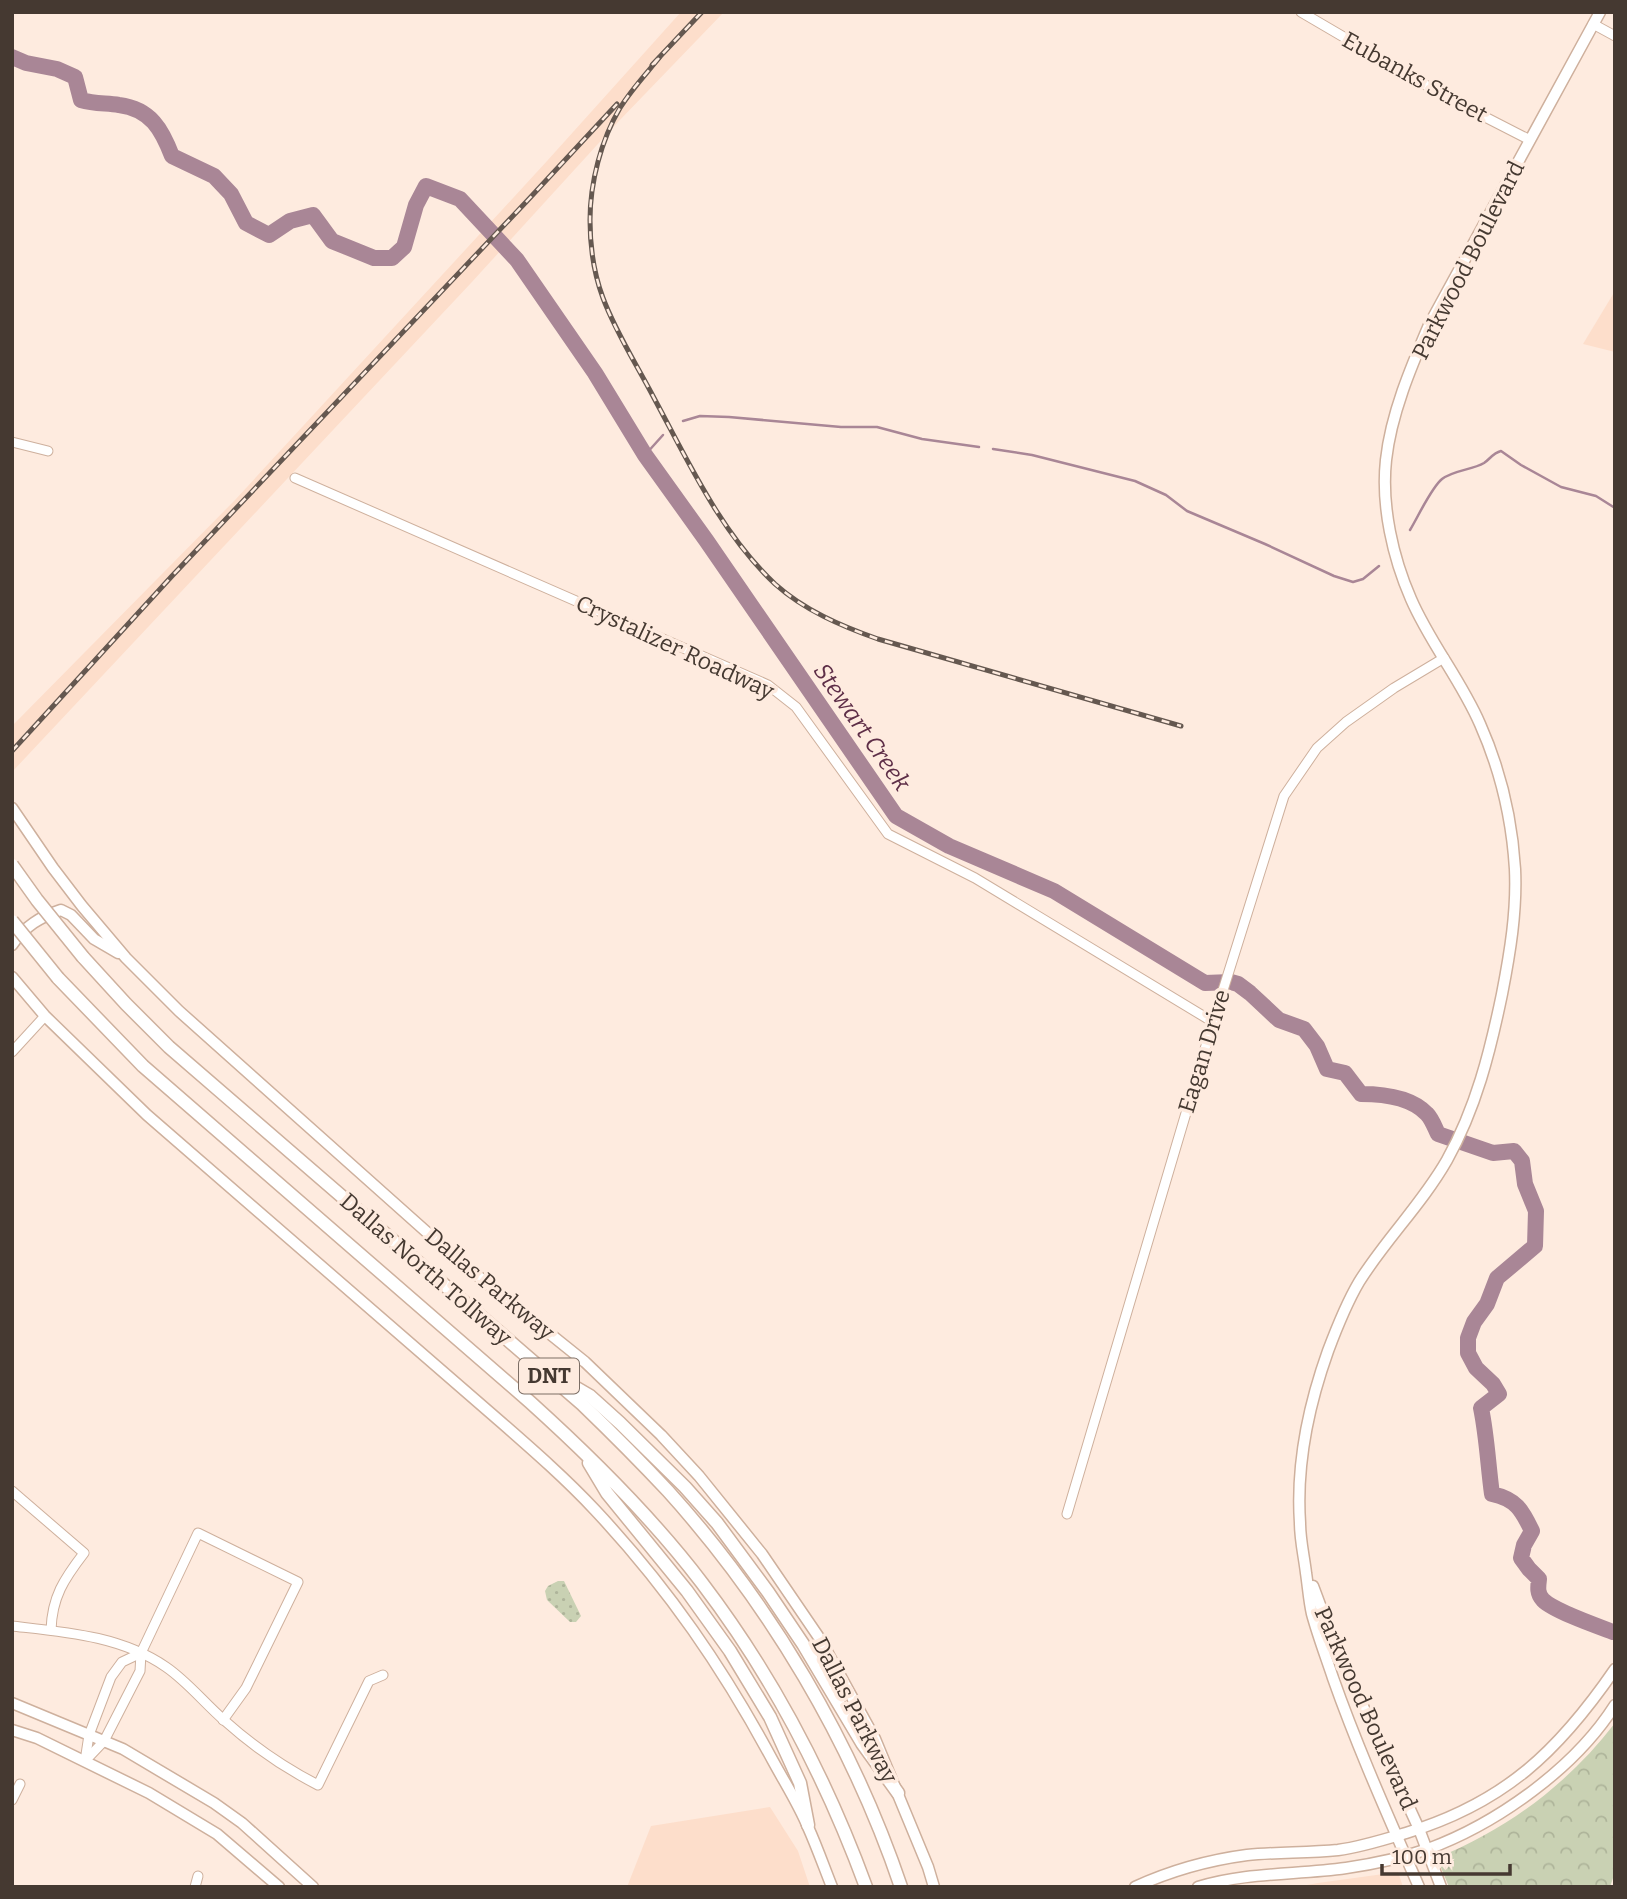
<svg xmlns="http://www.w3.org/2000/svg" width="1627" height="1899" viewBox="0 0 1627 1899" font-family="Bitter,serif">
<style>
.built{fill:#fddecb}
.forest{fill:url(#forest-crowns)}
.park{fill:url(#park-dots)}
.lines{fill:none;stroke-linecap:round;stroke-linejoin:round}
.stream{stroke:#a98696;stroke-width:2.5}
.river{stroke:#a98696;stroke-width:16}
.minor-casing{stroke:#ceb09d;stroke-width:11}
.major-casing{stroke:#ceb09d;stroke-width:13}
.highway-casing{stroke:#ceb09d;stroke-width:15}
.minor{stroke:#fff;stroke-width:9}
.major{stroke:#fff;stroke-width:10}
.highway{stroke:#fff;stroke-width:12}
.rail-casing{stroke:#655850;stroke-width:5}
.rail{stroke:#feebdf;stroke-width:2.5;stroke-dasharray:8;stroke-linecap:butt}
.highway-bridge-casing{stroke:#ceb09d;stroke-width:15;stroke-linecap:butt}
.highway-bridge{stroke:#fff;stroke-width:12}
.labels{text-anchor:middle;stroke-width:7;stroke-linejoin:round;paint-order:stroke}
.shield{fill:#feebdf;stroke:#7c6e65;stroke-width:2}
.shield-label{font-size:21px;font-weight:bold;fill:#453931}
.street-label{font-size:23px;fill:#453931;stroke:#feebdf}
.water-label{font-size:24px;font-style:italic;fill:#5e2e47;stroke:#feebdf}
</style>
<defs>
<pattern id="forest-crowns" width="20" height="18" patternUnits="userSpaceOnUse" patternTransform="scale(1.75)"><rect width="20" height="18" fill="#c9d1b3"/><path d="M2 6a3 3 0 1 1 6 0M12 15a3 3 0 1 1 6 0" fill="none" stroke="#aeb49a"/></pattern>
<pattern id="park-dots" width="8" height="8" patternUnits="userSpaceOnUse" patternTransform="scale(1.75)"><rect width="8" height="8" fill="#c9d1b3"/><path d="M2 2h.1M6 6h.1" fill="none" stroke="#aeb49a" stroke-width="1.8" stroke-linecap="round"/></pattern>
</defs>
<rect width="100%" height="100%" fill="#feebdf"/>
<g class="built">
<polygon points="681,12 724,12 618,122 471,283 12,772 12,726 235,500 547,161"/>
<polygon points="1615,291 1615,352 1583,344"/>
<polygon points="770,1807 798,1851 810,1887 627,1887 651,1826"/>
<polygon points="1398,1872 1403,1887 1295,1887 1318,1883"/>
</g>
<path class="forest" d="M1615,1723V1872L1610,1887H1449L1437,1858C1508,1829 1568,1784 1615,1723Z"/>
<polygon class="park" points="558,1581 564,1581 581,1616 576,1622 570,1622 547,1600 545,1591 548,1586"/>
<g class="lines">
<g class="stream">
<polyline points="683,421 700,416 729,417 841,427 877,427 922,439 979,447"/>
<polyline points="993,449 1032,455 1135,481 1166,495 1187,511 1265,544 1334,576 1353,582 1363,579 1379,566"/>
<polyline points="645,455 663,435"/>
<path d="M1410,530C1418,517 1431,488 1442,479C1454,470 1472,470 1484,463C1490,459 1493,453 1501,451L1521,465L1561,487L1596,496L1615,508"/>
</g>
<path class="river" d="M12,57L26,63L57,69L75,77L81,100C94,104 106,103 119,105C151,109 162,130 172,156L214,176L231,194L246,223L269,235L290,221L313,215L332,241L374,258H392L404,247L416,205L426,186L460,199L517,260L595,373L645,455L706,540L896,816L949,846L1054,891L1205,983L1231,982L1238,984L1250,993L1279,1020L1304,1029L1317,1046L1327,1069L1345,1073L1361,1094C1383,1094 1411,1097 1427,1114C1432,1119 1435,1128 1438,1134L1493,1153L1514,1151L1522,1161L1525,1184L1536,1211L1535,1246L1497,1278L1487,1304L1474,1322L1468,1338V1353L1476,1368L1493,1384L1499,1394L1481,1408C1487,1437 1488,1465 1492,1494C1516,1499 1522,1510 1532,1531L1524,1545L1521,1558L1529,1569L1539,1579C1538,1587 1537,1594 1543,1600C1554,1611 1597,1626 1613,1632"/>
<g class="minor-casing">
<g id="minor">
<polyline points="1301,12 1446,97 1530,140"/>
<polyline points="1593,24 1615,36"/>
<polyline points="12,442 48,451"/>
<polyline points="295,478 768,685 796,707 888,834 975,878 1213,1022"/>
<polyline points="12,1052 45,1016"/>
<path d="M12,1491L84,1553C64,1579 52,1597 51,1630"/>
<polyline points="1067,1514 1213,1022 1284,796 1317,748 1346,722 1394,688 1444,658"/>
<path d="M12,1626C65,1632 121,1636 166,1667C188,1682 205,1704 225,1721C254,1747 283,1767 318,1785L369,1681L383,1675"/>
<polyline points="85,1761 104,1741 140,1671 141,1653 198,1533 298,1582 246,1688 223,1720"/>
<polyline points="85,1761 89,1735 111,1677 122,1662 141,1653"/>
<polyline points="12,1800 20,1784"/>
<polyline points="195,1887 198,1876"/>
</g>
</g>
<g class="major-casing">
<g id="major">
<polyline points="12,808 53,868 82,906 126,958 179,1011 458,1260 585,1362 661,1435 699,1476 762,1554 820,1639 875,1739 928,1867 934,1887"/>
<path d="M12,945C25,926 40,917 61,910L71,915L94,939L118,953"/>
<path d="M12,977L45,1016L147,1115L502,1423C534,1451 566,1479 595,1510C668,1588 723,1668 773,1761C785,1783 799,1805 808,1827C817,1847 824,1867 832,1887"/>
<polyline points="1313,1586 1335,1645 1419,1829 1441,1887"/>
<polyline points="12,1703 123,1749 214,1803 242,1823 313,1887"/>
<polyline points="12,1730 37,1738 149,1793 217,1834 279,1887"/>
<path d="M1135,1887C1170,1871 1209,1860 1247,1855C1278,1852 1308,1853 1338,1850C1361,1847 1383,1840 1406,1833C1504,1803 1558,1752 1615,1669"/>
<path d="M1198,1887C1246,1872 1296,1875 1346,1868C1373,1864 1402,1858 1428,1849C1498,1823 1575,1768 1615,1705"/>
<path d="M1419,1887C1389,1818 1358,1749 1333,1678C1326,1657 1318,1636 1312,1614C1309,1601 1308,1586 1306,1573C1304,1556 1300,1540 1300,1523C1296,1464 1308,1407 1328,1351C1337,1327 1346,1304 1359,1282C1385,1240 1422,1204 1447,1160C1476,1108 1490,1052 1502,994C1510,953 1517,911 1515,869C1512,820 1500,769 1480,724C1461,680 1430,643 1411,599C1393,558 1381,506 1386,460C1391,414 1411,367 1429,325L1600,12"/>
</g>
</g>
<g class="highway-casing">
<g id="highway">
<path d="M83,957L126,1004L169,1047L582,1404C611,1432 640,1461 668,1491C770,1604 852,1742 901,1887"/>
<path d="M58,978L143,1066L530,1402C592,1458 652,1517 702,1583C772,1675 826,1778 866,1887"/>
<polyline points="566,1382 590,1396 620,1423 685,1487 717,1523 768,1592 803,1644 862,1743 898,1793"/>
<polyline points="589,1463 607,1493 687,1591 730,1651 770,1717 800,1783 808,1825"/>
</g>
</g>
<use href="#minor" class="minor"/>
<use href="#major" class="major"/>
<use href="#highway" class="highway"/>
<g class="rail-casing">
<g id="rail">
<path d="M659,58C646,74 631,90 620,108C601,140 590,183 590,220C590,246 594,274 603,298C616,333 637,365 654,398C689,463 721,533 775,584C804,610 841,626 878,639L1181,726"/>
<polyline points="652,65 702,12"/>
<polyline points="12,751 172,576 527,201 617,104"/>
</g>
</g>
<use href="#rail" class="rail"/>
<g class="highway-bridge-casing">
<g id="highway-bridge">
<polyline points="12,865 37,900 83,957"/>
<polyline points="12,921 58,978"/>
</g>
</g>
<use href="#highway-bridge" class="highway-bridge"/>
</g>
<g class="labels">
<rect class="shield" x="519" y="1358.5" width="60" height="35" rx="5"/>
<g class="shield-label">
<text x="549" y="1383">DNT</text>
</g>
<g class="street-label">
<text transform="translate(1415 77) rotate(29)" y="8">Eubanks Street</text>
<text transform="translate(1468 260) rotate(-63)" y="8">Parkwood Boulevard</text>
<text transform="translate(675 647) rotate(25)" y="8">Crystalizer Roadway</text>
<text transform="translate(1204 1051) rotate(-73)" y="8">Eagan Drive</text>
<text transform="translate(426 1269) rotate(41)" y="8">Dallas North Tollway</text>
<text transform="translate(490 1284) rotate(40)" y="8">Dallas Parkway</text>
<text transform="translate(1366 1708) rotate(66)" y="8">Parkwood Boulevard</text>
<text transform="translate(855 1710) rotate(63)" y="8">Dallas Parkway</text>
</g>
<g class="water-label">
<text transform="translate(862 727) rotate(55)" y="8">Stewart Creek</text>
</g>
</g>
<rect width="1627" height="1899" fill="none" stroke="#453931" stroke-width="28"/>
<path d="M1382 1864v10h128v-10" fill="none" stroke="#453931" stroke-width="3.5"/>
<text x="1392" y="1864" font-size="21" fill="#453931" stroke="#feebdf" stroke-width="5" paint-order="stroke">100 m</text>
</svg>
